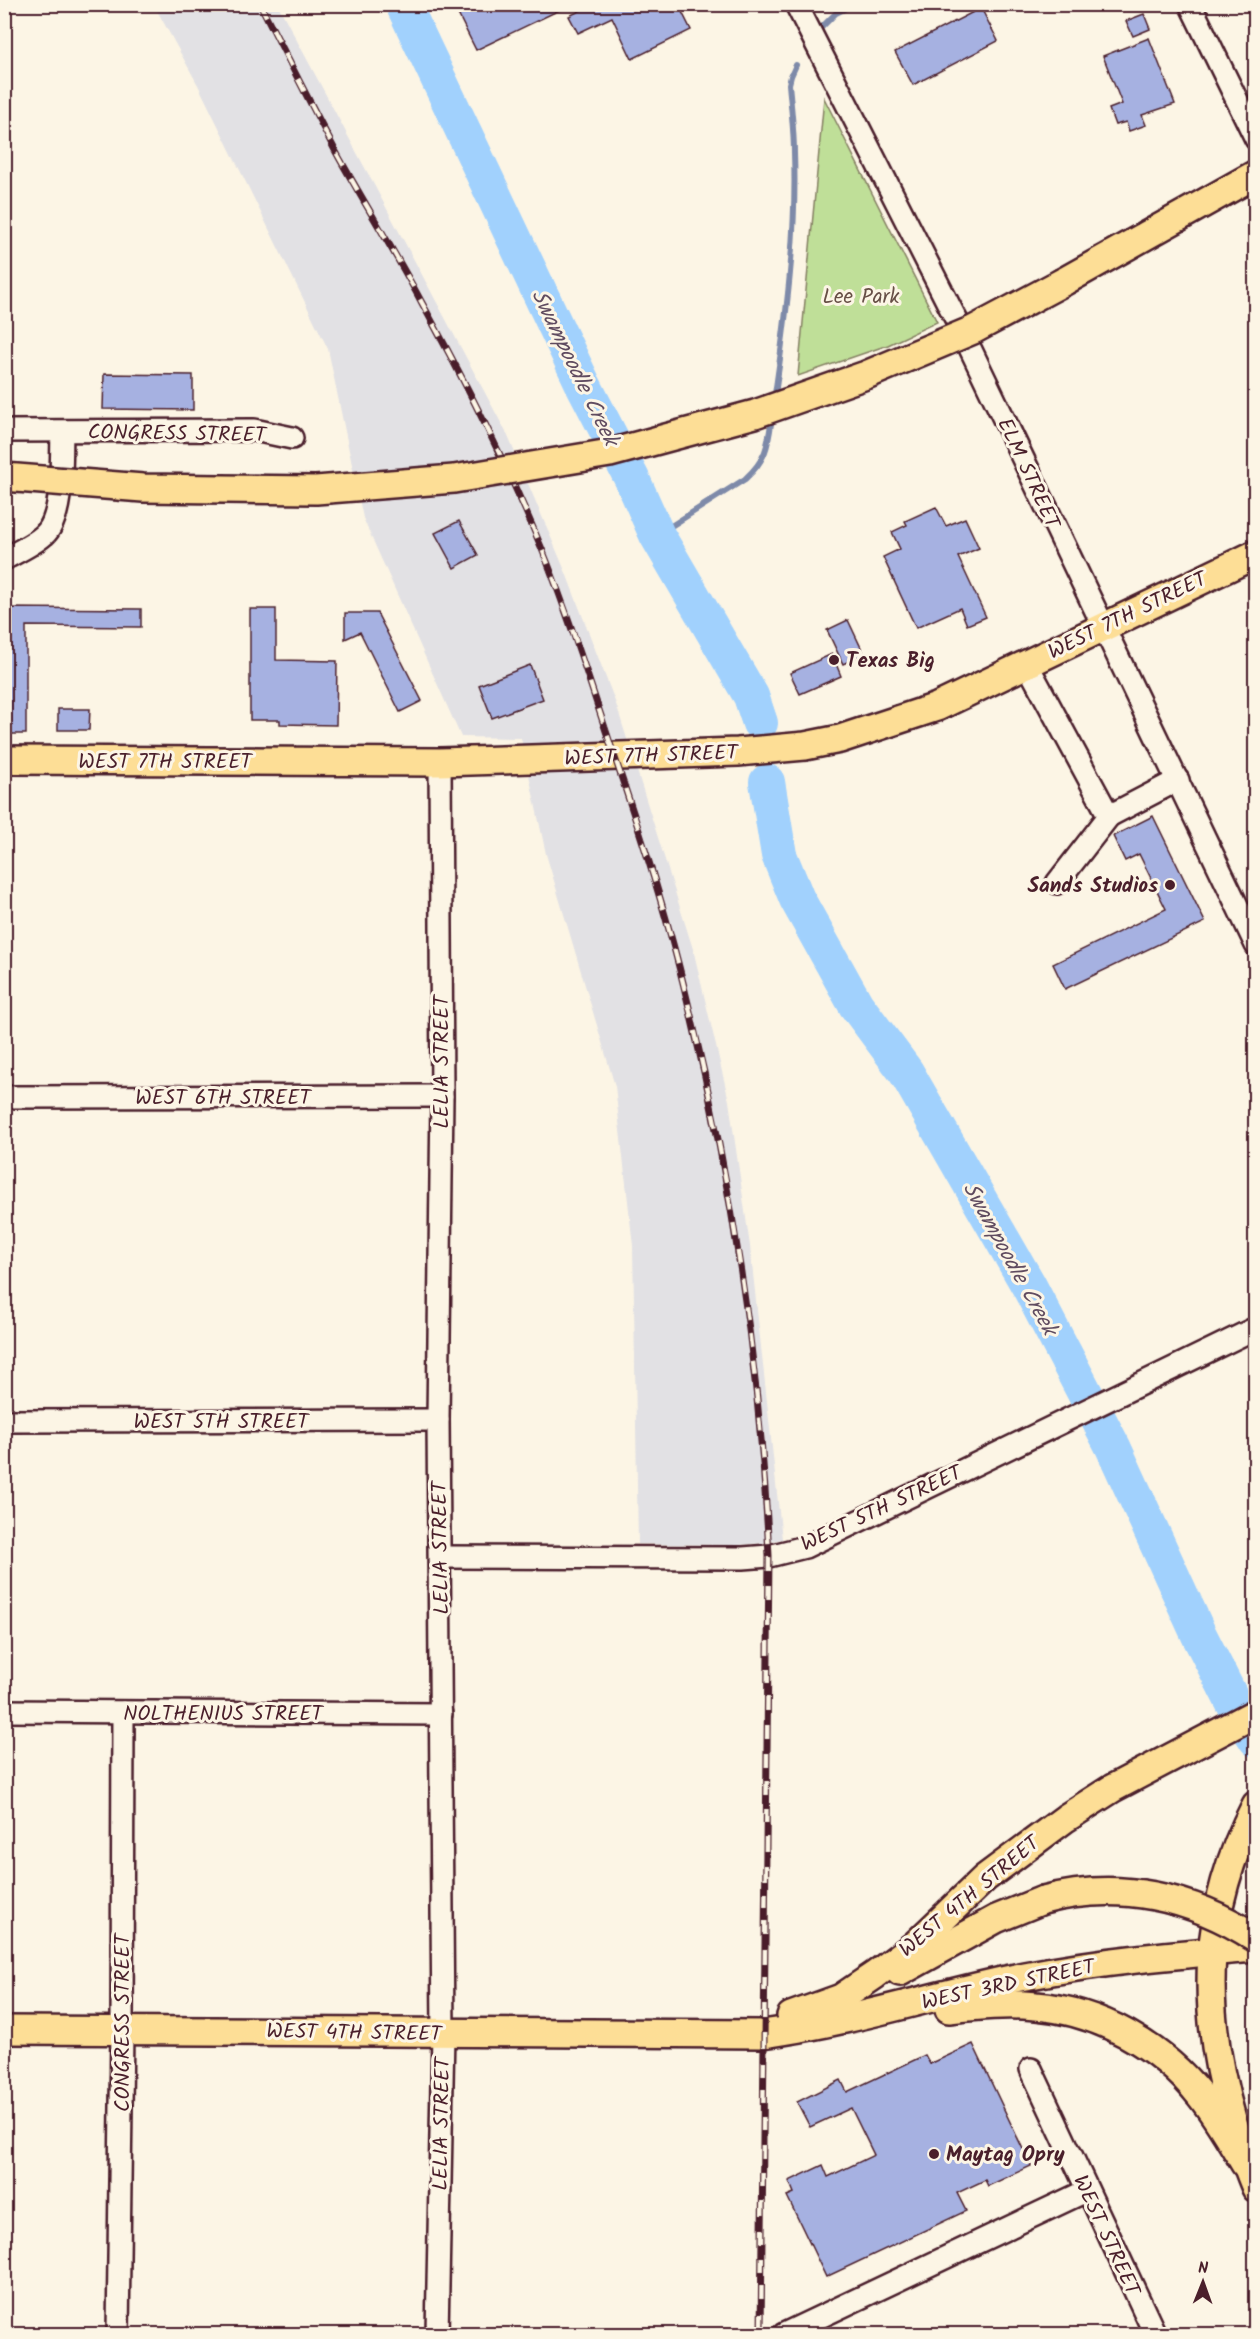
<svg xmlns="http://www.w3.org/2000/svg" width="1260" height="2339" viewBox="0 0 1260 2339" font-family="Kalam,sans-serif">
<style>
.built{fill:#e2e1e4}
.green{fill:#bfdf98;stroke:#847f62;stroke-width:1.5}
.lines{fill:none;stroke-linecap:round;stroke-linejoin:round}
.stream{stroke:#7e8aa9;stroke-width:6}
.river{stroke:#a1d1fd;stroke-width:36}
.building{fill:#a6b1e1;stroke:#4a1f2b;stroke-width:1.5}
.minor-casing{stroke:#4a1f2b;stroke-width:26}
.major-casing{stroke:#4a1f2b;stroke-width:32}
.minor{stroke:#fcf5e5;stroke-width:21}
.major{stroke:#fdde96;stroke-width:27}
.rail-casing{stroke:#4a1f2b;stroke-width:7}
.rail{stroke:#fcf5e5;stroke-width:4.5;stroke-dasharray:14;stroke-linecap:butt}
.major-bridge-casing{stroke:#4a1f2b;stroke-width:32;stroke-linecap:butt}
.major-bridge{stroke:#fdde96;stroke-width:27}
.poi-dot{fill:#4a1f2b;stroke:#fcf5e5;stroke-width:2}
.labels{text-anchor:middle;stroke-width:6;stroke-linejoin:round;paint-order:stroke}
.park-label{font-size:21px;fill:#674f46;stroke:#fcf5e5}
.street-label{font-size:21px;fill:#4a1f2b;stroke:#fcf5e5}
.poi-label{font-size:21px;font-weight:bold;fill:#4a1f2b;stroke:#fcf5e5;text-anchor:start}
.water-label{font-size:22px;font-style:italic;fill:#604c60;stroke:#fcf5e5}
</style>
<rect width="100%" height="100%" fill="#fcf5e5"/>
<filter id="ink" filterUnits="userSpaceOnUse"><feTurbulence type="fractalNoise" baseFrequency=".0167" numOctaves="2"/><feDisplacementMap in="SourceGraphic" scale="12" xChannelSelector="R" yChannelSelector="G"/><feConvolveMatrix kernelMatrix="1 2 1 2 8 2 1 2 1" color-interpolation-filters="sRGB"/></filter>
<g filter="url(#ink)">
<polygon class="built" points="154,5 278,5 507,434 566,573 616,704 693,949 729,1101 750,1246 782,1539 763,1543 738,1545 638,1544 633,1246 615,1086 546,854 521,738 461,737 363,518 328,349 198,85"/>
<polygon class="green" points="824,98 937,322 888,345 798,376"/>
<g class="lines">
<g class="stream">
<polyline points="821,28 836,13 854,4"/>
<path d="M774,401C786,320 797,234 794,153C794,130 791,107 789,84L791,76L796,65"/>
<path d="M657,535L745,479C767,459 768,445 772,417"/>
</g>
<g class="river">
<polyline points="403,4 583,384 632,479 657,535 751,696 760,723"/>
<polyline points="767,782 779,855 797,899 856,1005 906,1072 1029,1286 1113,1447 1199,1635 1234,1704 1256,1739"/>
</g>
</g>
<g class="building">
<polygon points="453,4 572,4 476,50"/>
<polygon points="594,4 678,4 691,30 632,59 612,17 578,33 569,16"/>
<polygon points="981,8 998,41 913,85 895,52"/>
<polygon points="1144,14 1150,29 1133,36 1126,21"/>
<polygon points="1149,38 1175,104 1142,115 1146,125 1129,131 1126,122 1115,125 1109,109 1122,104 1103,56"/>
<polygon points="104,374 193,375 193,410 103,409"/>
<polygon points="936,507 946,526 965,518 979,548 958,557 986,617 967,625 960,608 916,628 883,557 900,549 892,532 907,525 905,521"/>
<polygon points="459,521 478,555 454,568 435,533"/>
<polygon points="4,608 141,609 141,627 26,626 26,734 4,734"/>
<polygon points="250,609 276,609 276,660 337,661 336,725 280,724 280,720 250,720"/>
<polygon points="345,613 377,613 422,701 400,712 360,632 345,639"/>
<polygon points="848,620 864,654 843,664 827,630"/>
<polygon points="832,654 841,676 800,694 790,673"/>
<polygon points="530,665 543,699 492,718 479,685"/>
<polygon points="58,709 90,709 89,730 58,730"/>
<polygon points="1153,816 1205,922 1065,989 1053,964 1166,909 1139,854 1125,861 1113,836"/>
<polygon points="973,2044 1031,2166 988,2186 985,2180 957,2193 966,2211 826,2277 787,2196 794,2193 789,2181 823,2165 828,2177 874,2155 851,2108 810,2127 797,2102 841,2080 847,2092 925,2055 930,2064"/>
</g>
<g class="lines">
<g class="minor-casing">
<g id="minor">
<polyline points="796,4 958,323 1256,945"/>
<polyline points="1190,4 1256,139"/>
<polyline points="4,431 254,430 292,438"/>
<path d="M4,559C17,552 33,545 44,535C64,518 61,458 62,432"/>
<polyline points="1027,664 1109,816 1178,780"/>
<polyline points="1057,883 1109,816"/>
<polyline points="4,1097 442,1096"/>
<polyline points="4,1421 438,1420"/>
<polyline points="440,1557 743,1558 769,1556 805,1547 1256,1328"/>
<polyline points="4,1711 441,1714"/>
<polyline points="1031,2069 1155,2334"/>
<polyline points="118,2334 122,2030 123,1712"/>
<polyline points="437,2334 443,2033 438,1420 442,1096 440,762"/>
<polyline points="784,2334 1086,2191"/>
</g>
</g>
<g class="major-casing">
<g id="major">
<polyline points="1063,282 1256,174"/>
<polyline points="4,760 440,762 738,752 805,746 840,739 937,707 1256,554"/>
<path d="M1256,1805C1202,1909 1200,2008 1232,2119C1239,2142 1246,2165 1256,2188"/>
<polyline points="900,1972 996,1919 1043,1900"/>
<path d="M949,2009C978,2006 1007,2003 1036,2006C1099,2011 1161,2046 1200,2095C1217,2116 1231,2141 1245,2164"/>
<polyline points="791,2016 841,1998 875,1975 915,1945 985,1878 1066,1818 1113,1788 1256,1713"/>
<path d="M4,2030L763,2034C853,2022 937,1994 1025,1976C1101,1961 1179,1954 1256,1948"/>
</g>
</g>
<use href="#minor" class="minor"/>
<use href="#major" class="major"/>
<g class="rail-casing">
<path id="rail" d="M260,4C285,53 310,103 336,152C364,203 395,252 422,303C466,383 507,465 542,549C567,610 587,674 608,737C637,823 666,910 687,999C732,1182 760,1367 769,1556L761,2334"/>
</g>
<use href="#rail" class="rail"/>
<g class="major-bridge-casing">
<g id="major-bridge">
<polyline points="4,477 143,488 316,490 454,479 610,453 755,414 866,375 973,330 1063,282"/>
<path d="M1043,1900C1118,1880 1191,1896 1256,1938"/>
</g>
</g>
<use href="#major-bridge" class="major-bridge"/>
</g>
</g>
<g class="poi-dot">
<circle cx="834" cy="660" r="6"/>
<circle cx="1170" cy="885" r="6"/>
<circle cx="934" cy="2154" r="6"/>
</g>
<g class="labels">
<g class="park-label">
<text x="861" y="303">Lee Park</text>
</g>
<g class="street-label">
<text transform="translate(177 433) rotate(1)" y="7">CONGRESS STREET</text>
<text transform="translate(1029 473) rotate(65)" y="7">ELM STREET</text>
<text transform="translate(1127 615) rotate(-26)" y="7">WEST 7TH STREET</text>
<text transform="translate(651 755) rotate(-2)" y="7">WEST 7TH STREET</text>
<text x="165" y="768">WEST 7TH STREET</text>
<text transform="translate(441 1062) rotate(-90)" y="7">LELIA STREET</text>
<text x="223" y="1104">WEST 6TH STREET</text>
<text x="221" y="1428">WEST 5TH STREET</text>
<text transform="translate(881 1508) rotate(-25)" y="7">WEST 5TH STREET</text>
<text transform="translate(440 1548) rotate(-91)" y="7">LELIA STREET</text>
<text x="223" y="1720">NOLTHENIUS STREET</text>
<text transform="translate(969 1896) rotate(-40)" y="7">WEST 4TH STREET</text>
<text transform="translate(1008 1984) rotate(-12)" y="7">WEST 3RD STREET</text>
<text transform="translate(122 2023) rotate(-90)" y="7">CONGRESS STREET</text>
<text transform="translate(354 2032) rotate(1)" y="7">WEST 4TH STREET</text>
<text transform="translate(441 2124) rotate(-89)" y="7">LELIA STREET</text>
<text transform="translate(1107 2235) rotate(65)" y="7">WEST STREET</text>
</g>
<g class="poi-label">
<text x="846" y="667">Texas Big</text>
<text x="1158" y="892" text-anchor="end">Sands Studios</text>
<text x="946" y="2161">Maytag Opry</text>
</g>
<g class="water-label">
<text transform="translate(576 367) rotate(64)" y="8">Swampoodle Creek</text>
<text transform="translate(1011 1258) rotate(61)" y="8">Swampoodle Creek</text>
</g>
</g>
<rect width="1260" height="2339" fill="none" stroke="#fcf5e5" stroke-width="24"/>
<rect x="12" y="12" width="1236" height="2315" fill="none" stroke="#4a1f2b" stroke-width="2" filter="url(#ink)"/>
<g transform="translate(1203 2282) rotate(1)" stroke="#fcf5e5" stroke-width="4.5" paint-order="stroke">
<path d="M0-4.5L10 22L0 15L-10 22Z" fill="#4a1f2b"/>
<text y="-9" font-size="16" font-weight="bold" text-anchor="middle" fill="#4a1f2b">N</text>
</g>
</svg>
